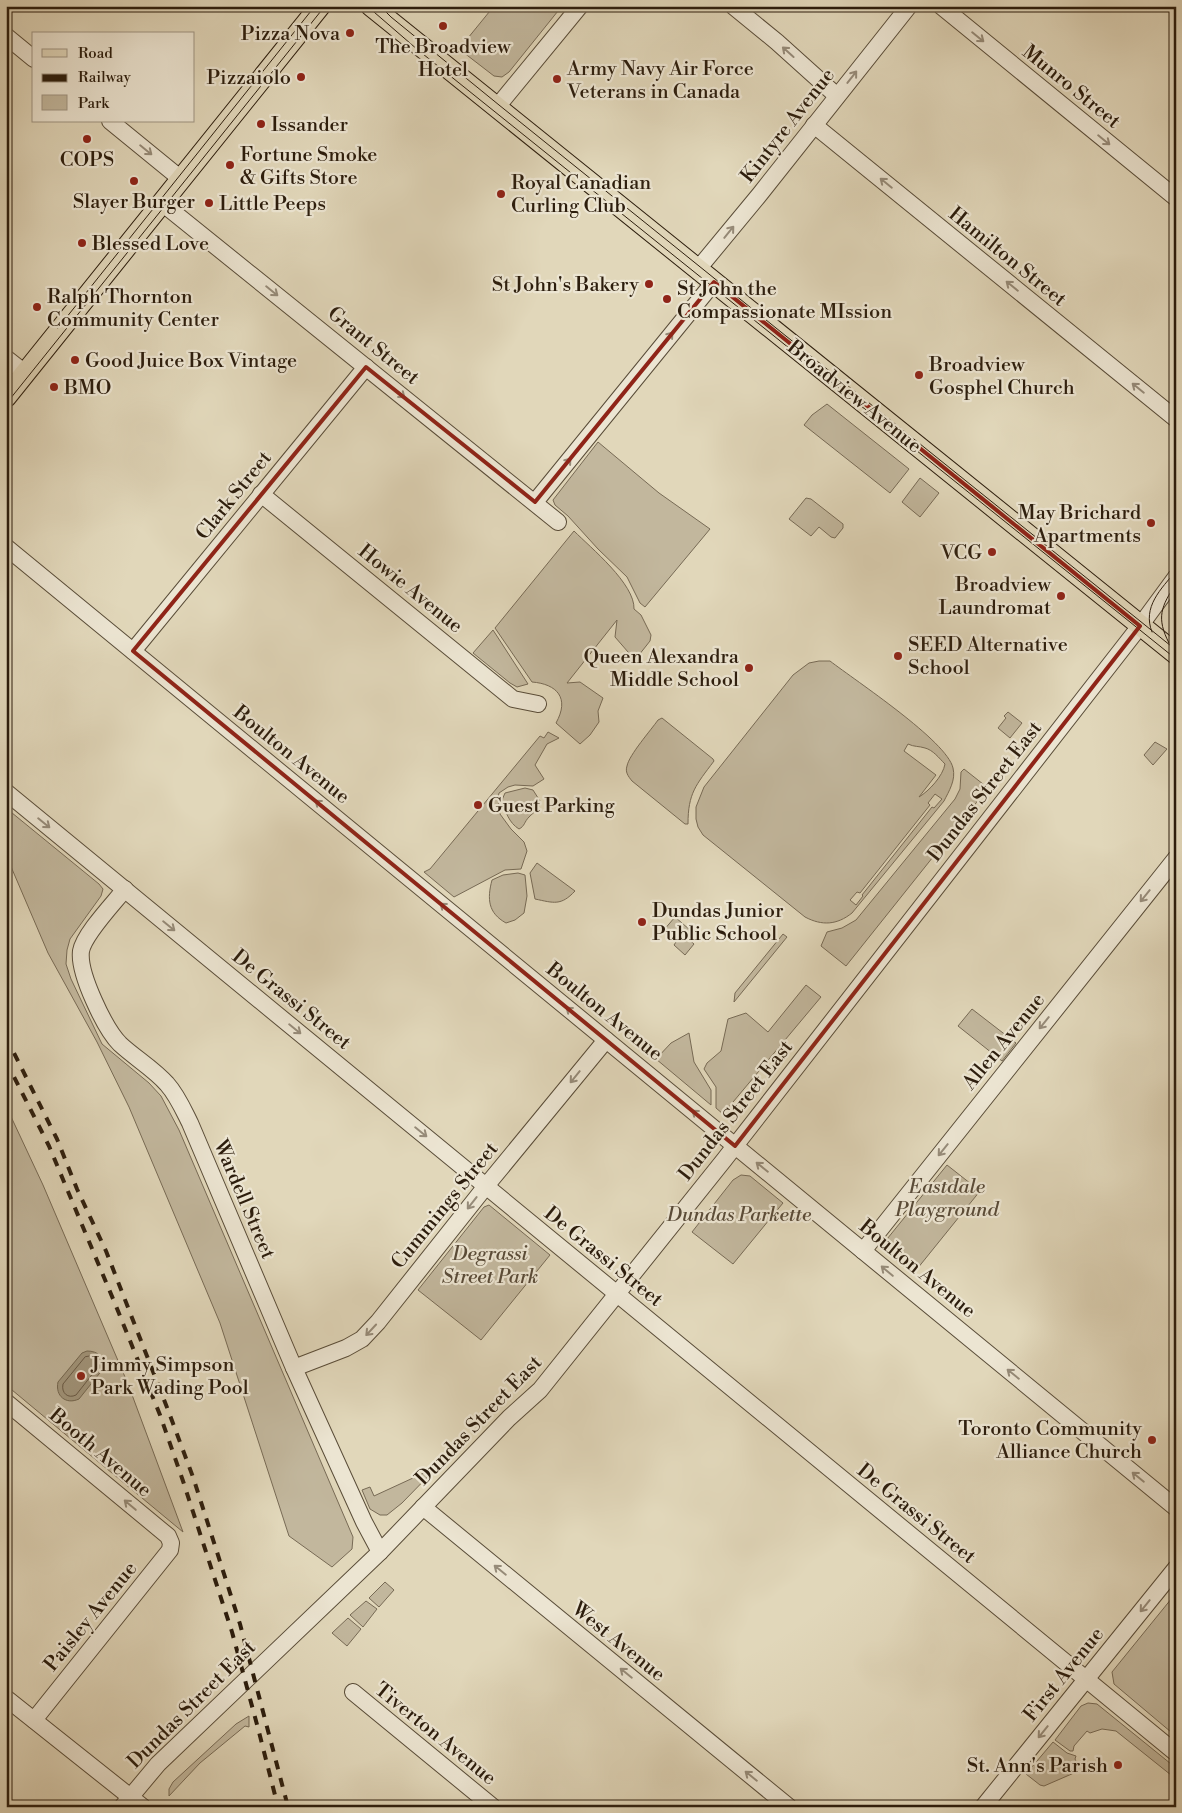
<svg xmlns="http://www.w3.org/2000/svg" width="1182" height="1813" viewBox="0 0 1182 1813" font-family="'Libre Bodoni',serif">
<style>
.green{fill:#c2b79d;stroke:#776a55;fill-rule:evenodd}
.water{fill:#a3987f;stroke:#736751}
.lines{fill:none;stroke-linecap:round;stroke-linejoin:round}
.shore{stroke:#685a46;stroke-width:1}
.minor-casing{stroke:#594c38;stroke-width:18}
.major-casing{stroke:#2c1d0d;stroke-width:22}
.minor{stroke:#ece5d2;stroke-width:16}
.major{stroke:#e1d7ba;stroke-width:20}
.tram{stroke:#2c1d0d;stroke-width:1}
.rail{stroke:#2c1d0d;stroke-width:4;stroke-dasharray:9 9;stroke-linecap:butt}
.oneway{stroke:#968b79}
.marked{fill:none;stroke:#8f2418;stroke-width:4;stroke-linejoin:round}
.poi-dot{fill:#8f2418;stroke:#ece5d2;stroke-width:2}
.labels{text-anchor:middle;stroke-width:4.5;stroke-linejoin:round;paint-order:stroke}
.poi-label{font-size:20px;fill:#2c1d0d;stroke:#ece5d2;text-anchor:start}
.street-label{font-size:20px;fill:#2c1d0d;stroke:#ece5d2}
.park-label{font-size:20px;font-style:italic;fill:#594b38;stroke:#ece5d2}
</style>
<rect width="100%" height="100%" fill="#e1d7ba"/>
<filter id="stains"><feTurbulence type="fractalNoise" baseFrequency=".004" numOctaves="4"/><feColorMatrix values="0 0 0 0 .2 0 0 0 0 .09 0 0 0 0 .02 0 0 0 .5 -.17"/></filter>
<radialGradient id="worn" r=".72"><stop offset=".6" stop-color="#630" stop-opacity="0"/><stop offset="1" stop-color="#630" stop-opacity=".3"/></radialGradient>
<g class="green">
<polygon points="494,6 562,6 509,72 502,77 494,76 459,49"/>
<polygon points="827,404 909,469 890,493 804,425 812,415"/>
<polygon points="598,442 659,493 710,529 645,607 640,603 627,577 598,549 568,516 555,505 553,500"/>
<polygon points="920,478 939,493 920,517 902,502"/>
<polygon points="806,498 811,499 843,524 843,528 835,538 831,537 819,527 811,536 789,519"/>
<path d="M574,531C591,548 635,584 634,609L641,615L651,635L650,641L635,660L615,637L617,620L567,683L580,682L603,698L598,711L599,722L590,735L580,744L556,723C570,698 557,684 532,682L495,628Z"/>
<polygon points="493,630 528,684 517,687 510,683 473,653"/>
<path d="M819,661H830C856,681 947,741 953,768C956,780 949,791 944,801L852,913C837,925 822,926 805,917L703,835L698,827L696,819V807L704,787L793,675L809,663ZM908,744C914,747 919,746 925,748C933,750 939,758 945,764C943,776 929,791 919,797L936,775L904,751ZM935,794L942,799L934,808L932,807L862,895L863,896L856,905L850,900L857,892L860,893L930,805L928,803Z"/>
<polygon points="1008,712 1022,723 1010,738 998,728 1006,718 1004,716"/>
<path d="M662,718L713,759L714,761C696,785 688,793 688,824H685L632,781C628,776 625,772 627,766C629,755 651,730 658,720Z"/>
<polygon points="548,732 559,738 547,744 535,765 544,779 533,786 515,785 508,787 499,793 498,798 500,814 511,829 524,842 527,851 521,869 505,870 454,897 424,872 430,869 540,736 544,738"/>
<polygon points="1155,742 1167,749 1153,765 1144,755"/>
<polygon points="964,769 988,788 846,966 821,946 827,932 842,928 856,920 955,799 960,789 961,772"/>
<path d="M525,788L533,790L540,801C539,810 535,811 529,817C524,822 525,826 519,829C509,823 505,811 502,800L505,793Z"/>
<polygon points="6,808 99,884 103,889 101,896 70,939 67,950 66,964 71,979 102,1044 149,1083 161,1096 179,1130 353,1537 352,1549 332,1567 289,1536 220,1323 129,1107 97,1042 48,953 6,855"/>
<path d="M537,863L575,891C561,906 554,903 535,899L530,873Z"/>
<path d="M518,873L525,875L527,896L524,913L515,920L506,923C488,913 487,899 492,880L503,875Z"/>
<polygon points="675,917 690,930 685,936 694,944 685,955 674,945 676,942 663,931"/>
<polygon points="783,934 787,937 734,1002 735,993"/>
<polygon points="806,985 821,997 723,1114 716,1108 716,1087 704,1069 707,1063 721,1051 728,1019 746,1013 768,1032"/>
<polygon points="972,1009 1016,1043 1002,1061 958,1026"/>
<polygon points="689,1033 694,1062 711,1090 711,1105 656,1059 671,1043"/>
<polygon points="6,1106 43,1185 128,1384 183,1532 6,1385"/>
<polygon points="947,1165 980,1191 913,1274 884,1250 883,1244"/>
<polygon points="741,1175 750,1176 783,1203 733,1264 692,1232 733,1180"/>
<polygon points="489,1205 550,1255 481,1340 418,1290 484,1207"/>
<polygon points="441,1463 402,1503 387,1515 380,1515 370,1509 362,1490 370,1487 374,1496 426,1472 425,1469"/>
<polygon points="385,1582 394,1590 379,1607 369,1598"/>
<polygon points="1176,1593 1176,1726 1171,1732 1114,1684 1112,1672"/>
<polygon points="366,1601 377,1609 363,1627 350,1615"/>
<polygon points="348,1618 361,1629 347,1646 332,1633"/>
<polygon points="1088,1703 1097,1704 1176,1768 1176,1779 1116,1731 1102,1729 1090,1733 1087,1731 1074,1746 1073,1751 1070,1751 1055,1740 1081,1706"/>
<polygon points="249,1716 249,1727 245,1726 200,1763 169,1796 169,1789 173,1782 236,1724"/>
<polygon points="1053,1742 1067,1753 1076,1756 1075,1759 1078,1766 1074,1773 1044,1786 1040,1785 1026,1774"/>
</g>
<path class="water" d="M87,1351C98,1351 105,1357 103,1369L79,1399C66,1405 55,1396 58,1382L82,1353Z"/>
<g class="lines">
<path class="shore" d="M91,1356L97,1359L98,1367L76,1395C68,1399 61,1393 63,1384L85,1357Z"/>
<g class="minor-casing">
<g id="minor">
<polyline points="733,6 777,42 837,96"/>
<polyline points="941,6 1176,198"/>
<polyline points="6,36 34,59"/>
<polyline points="497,107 580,6"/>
<polyline points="110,121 181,179"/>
<polyline points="814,125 1176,419"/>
<polyline points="162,203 558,522"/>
<polyline points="698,269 760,194 909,6"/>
<polyline points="6,358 25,373"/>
<polyline points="261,494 513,699 538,704"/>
<polyline points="535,502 714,282"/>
<polyline points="6,547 1176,1508"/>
<polyline points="133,651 366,367"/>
<polyline points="6,792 1176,1753"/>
<path d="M125,889C114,903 84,934 81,951C78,973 105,1029 120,1044C135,1058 154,1069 167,1084C177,1095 183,1109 190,1123L294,1368L364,1522L380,1552"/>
<polyline points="863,1251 1176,858"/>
<polyline points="294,1368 346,1348 362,1339 378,1322 486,1186 606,1040"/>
<polyline points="6,1402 168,1536 171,1543 170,1550 34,1720"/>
<polyline points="423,1507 789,1807"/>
<polyline points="353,1692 493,1807"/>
<polyline points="6,1698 143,1807"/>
<polyline points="122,1807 158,1764 380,1552 509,1418 540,1390 724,1160 1140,626 1176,577"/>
<polyline points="983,1807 1176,1568"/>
</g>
</g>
<g class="major-casing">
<g id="major">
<polyline points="371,6 1176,654"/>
<polyline points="6,397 320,6"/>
</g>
</g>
<use href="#minor" class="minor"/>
<use href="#major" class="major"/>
<g class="tram">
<polyline points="367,6 418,50 1176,659"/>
<polyline points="380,6 391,17 499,105 1176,650"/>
<polyline points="58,328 315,6"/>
<polyline points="6,404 325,6"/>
<path d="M1152,632C1142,607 1161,589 1176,571"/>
<path d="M1169,643C1156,618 1161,606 1176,584"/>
</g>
<g class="rail">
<polyline points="6,1037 57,1139 77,1189 106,1251 168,1410 193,1477 240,1624 288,1807"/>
<polyline points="6,1061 49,1146 116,1306 160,1415 183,1481 232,1632 259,1732 278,1807"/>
</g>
</g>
<defs><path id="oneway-shaft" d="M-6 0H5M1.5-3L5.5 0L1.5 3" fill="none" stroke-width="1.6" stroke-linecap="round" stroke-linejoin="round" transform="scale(1.25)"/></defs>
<g class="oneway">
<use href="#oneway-shaft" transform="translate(978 37) rotate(39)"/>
<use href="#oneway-shaft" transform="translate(788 52) rotate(-138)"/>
<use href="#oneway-shaft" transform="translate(852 77) rotate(-52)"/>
<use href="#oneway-shaft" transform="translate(1104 140) rotate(39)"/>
<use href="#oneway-shaft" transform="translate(146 150) rotate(39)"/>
<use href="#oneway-shaft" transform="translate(886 183) rotate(-141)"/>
<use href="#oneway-shaft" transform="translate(729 232) rotate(-51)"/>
<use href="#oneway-shaft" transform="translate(1012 286) rotate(-141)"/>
<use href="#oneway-shaft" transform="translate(272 291) rotate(39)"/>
<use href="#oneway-shaft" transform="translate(668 338) rotate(-51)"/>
<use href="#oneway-shaft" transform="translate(1138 388) rotate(-141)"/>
<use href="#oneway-shaft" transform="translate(399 393) rotate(39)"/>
<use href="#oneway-shaft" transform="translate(566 464) rotate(-51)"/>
<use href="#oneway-shaft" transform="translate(321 805) rotate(-141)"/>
<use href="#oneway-shaft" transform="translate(44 823) rotate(39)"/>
<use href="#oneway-shaft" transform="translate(1145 896) rotate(129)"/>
<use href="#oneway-shaft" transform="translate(446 908) rotate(-141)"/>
<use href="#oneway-shaft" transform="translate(169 926) rotate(39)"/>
<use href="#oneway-shaft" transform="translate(572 1012) rotate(-141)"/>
<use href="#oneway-shaft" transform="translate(1044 1023) rotate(129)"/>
<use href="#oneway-shaft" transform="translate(295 1029) rotate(39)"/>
<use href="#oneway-shaft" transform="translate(575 1077) rotate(129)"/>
<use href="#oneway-shaft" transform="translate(698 1115) rotate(-141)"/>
<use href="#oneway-shaft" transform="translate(421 1132) rotate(39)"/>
<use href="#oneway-shaft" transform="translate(943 1150) rotate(129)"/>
<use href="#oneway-shaft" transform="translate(762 1167) rotate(-141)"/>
<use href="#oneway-shaft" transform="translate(472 1203) rotate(128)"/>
<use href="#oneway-shaft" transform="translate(887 1271) rotate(-140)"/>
<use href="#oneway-shaft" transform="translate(371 1330) rotate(133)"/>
<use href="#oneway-shaft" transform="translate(1013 1374) rotate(-141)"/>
<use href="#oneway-shaft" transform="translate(1138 1477) rotate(-141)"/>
<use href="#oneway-shaft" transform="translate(130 1505) rotate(-140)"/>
<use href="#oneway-shaft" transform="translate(500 1570) rotate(-141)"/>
<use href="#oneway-shaft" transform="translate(1145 1606) rotate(129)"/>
<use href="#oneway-shaft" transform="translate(626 1673) rotate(-141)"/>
<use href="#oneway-shaft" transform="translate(1043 1732) rotate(129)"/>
<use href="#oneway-shaft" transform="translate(751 1776) rotate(-141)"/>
</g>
<path class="marked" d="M714,282L1140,626L735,1146L133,651L366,367L535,502Z"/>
<g class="poi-dot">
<circle cx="443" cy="26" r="5"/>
<circle cx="350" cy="33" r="5"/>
<circle cx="301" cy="77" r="5"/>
<circle cx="557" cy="79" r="5"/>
<circle cx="261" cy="124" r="5"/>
<circle cx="87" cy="139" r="5"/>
<circle cx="230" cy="165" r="5"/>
<circle cx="134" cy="181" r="5"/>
<circle cx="501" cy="194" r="5"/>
<circle cx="209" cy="203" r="5"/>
<circle cx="82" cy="243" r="5"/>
<circle cx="649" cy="284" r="5"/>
<circle cx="667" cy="299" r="5"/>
<circle cx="37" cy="307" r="5"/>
<circle cx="75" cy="360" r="5"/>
<circle cx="919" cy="375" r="5"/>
<circle cx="54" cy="387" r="5"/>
<circle cx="1151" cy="523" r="5"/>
<circle cx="992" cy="552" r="5"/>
<circle cx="1061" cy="596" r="5"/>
<circle cx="898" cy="656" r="5"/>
<circle cx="749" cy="668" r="5"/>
<circle cx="478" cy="805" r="5"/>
<circle cx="642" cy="922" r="5"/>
<circle cx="81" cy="1376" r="5"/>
<circle cx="1152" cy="1440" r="5"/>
<circle cx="1118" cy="1765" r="5"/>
</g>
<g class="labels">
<g class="poi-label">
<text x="340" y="40" text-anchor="end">Pizza Nova</text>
<text x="443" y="53" text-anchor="middle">The Broadview<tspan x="443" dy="23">Hotel</tspan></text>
<text x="567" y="75">Army Navy Air Force<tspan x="567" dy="23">Veterans in Canada</tspan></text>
<text x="291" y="84" text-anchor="end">Pizzaiolo</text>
<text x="271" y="131">Issander</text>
<text x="240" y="161">Fortune Smoke<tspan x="240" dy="23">&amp; Gifts Store</tspan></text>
<text x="87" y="166" text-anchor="middle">COPS</text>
<text x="511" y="189">Royal Canadian<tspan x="511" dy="23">Curling Club</tspan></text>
<text x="134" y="208" text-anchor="middle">Slayer Burger</text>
<text x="219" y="210">Little Peeps</text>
<text x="92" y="250">Blessed Love</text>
<text x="639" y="291" text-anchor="end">St John's Bakery</text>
<text x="677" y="295">St John the<tspan x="677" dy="23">Compassionate MIssion</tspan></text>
<text x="47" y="303">Ralph Thornton<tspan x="47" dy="23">Community Center</tspan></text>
<text x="85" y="367">Good Juice Box Vintage</text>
<text x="929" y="371">Broadview<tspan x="929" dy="23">Gosphel Church</tspan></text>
<text x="64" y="394">BMO</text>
<text x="1141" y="519" text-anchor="end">May Brichard<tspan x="1141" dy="23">Apartments</tspan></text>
<text x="982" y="559" text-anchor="end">VCG</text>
<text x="1051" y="591" text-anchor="end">Broadview<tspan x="1051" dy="23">Laundromat</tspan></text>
<text x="908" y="651">SEED Alternative<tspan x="908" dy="23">School</tspan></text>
<text x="739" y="663" text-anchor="end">Queen Alexandra<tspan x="739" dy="23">Middle School</tspan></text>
<text x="488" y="812">Guest Parking</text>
<text x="652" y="917">Dundas Junior<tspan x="652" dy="23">Public School</tspan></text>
<text x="91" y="1371">Jimmy Simpson<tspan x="91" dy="23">Park Wading Pool</tspan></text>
<text x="1142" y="1435" text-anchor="end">Toronto Community<tspan x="1142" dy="23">Alliance Church</tspan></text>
<text x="1108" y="1772" text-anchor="end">St. Ann's Parish</text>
</g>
<g class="street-label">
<text transform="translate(1072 86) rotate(39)" y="7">Munro Street</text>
<text transform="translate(787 125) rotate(-52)" y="7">Kintyre Avenue</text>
<text transform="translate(1008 256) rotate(39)" y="7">Hamilton Street</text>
<text transform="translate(374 345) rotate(39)" y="7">Grant Street</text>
<text transform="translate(855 396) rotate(39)" y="7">Broadview Avenue</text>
<text transform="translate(233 495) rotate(-51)" y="7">Clark Street</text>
<text transform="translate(411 588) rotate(39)" y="7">Howie Avenue</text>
<text transform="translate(292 754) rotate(39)" y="7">Boulton Avenue</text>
<text transform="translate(984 791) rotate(-52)" y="7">Dundas Street East</text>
<text transform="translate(292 999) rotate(39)" y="7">De Grassi Street</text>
<text transform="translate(605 1011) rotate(39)" y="7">Boulton Avenue</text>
<text transform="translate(1003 1041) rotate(-51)" y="7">Allen Avenue</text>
<text transform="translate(735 1110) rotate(-52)" y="7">Dundas Street East</text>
<text transform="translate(245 1199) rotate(67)" y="7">Wardell Street</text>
<text transform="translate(444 1205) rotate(-51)" y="7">Cummings Street</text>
<text transform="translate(604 1256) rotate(39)" y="7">De Grassi Street</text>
<text transform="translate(918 1268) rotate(39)" y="7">Boulton Avenue</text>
<text transform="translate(478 1420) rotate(-46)" y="7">Dundas Street East</text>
<text transform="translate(101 1452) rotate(40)" y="7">Booth Avenue</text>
<text transform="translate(917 1513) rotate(39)" y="7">De Grassi Street</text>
<text transform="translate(90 1616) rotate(-51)" y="7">Paisley Avenue</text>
<text transform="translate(619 1641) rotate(39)" y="7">West Avenue</text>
<text transform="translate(1063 1674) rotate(-51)" y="7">First Avenue</text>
<text transform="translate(191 1704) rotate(-45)" y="7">Dundas Street East</text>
<text transform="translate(436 1733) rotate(39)" y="7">Tiverton Avenue</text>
</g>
<g class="park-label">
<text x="947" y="1193">Eastdale<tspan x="947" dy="23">Playground</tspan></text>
<text x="739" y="1221">Dundas Parkette</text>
<text x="490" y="1260">Degrassi<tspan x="490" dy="23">Street Park</tspan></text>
</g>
</g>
<rect width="1182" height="1813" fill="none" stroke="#e1d7ba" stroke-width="25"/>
<rect x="8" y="8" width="1167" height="1798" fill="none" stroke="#2c1d0d" stroke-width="2.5"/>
<rect x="12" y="12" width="1157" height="1788" fill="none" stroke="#2c1d0d"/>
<rect x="32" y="32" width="162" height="90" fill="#ece5d2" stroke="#9f9583"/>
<rect x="42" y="49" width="25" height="8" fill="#e1d7ba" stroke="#9f9583"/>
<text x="78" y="58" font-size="15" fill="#2c1d0d">Road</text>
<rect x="42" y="74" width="25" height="8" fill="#2c1d0d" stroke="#9f9583"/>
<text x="78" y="82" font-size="15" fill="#2c1d0d">Railway</text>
<rect x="42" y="95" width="25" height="15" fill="#c2b79d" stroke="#9f9583"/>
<text x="78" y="108" font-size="15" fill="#2c1d0d">Park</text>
<rect width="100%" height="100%" filter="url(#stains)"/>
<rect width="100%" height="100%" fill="url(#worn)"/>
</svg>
